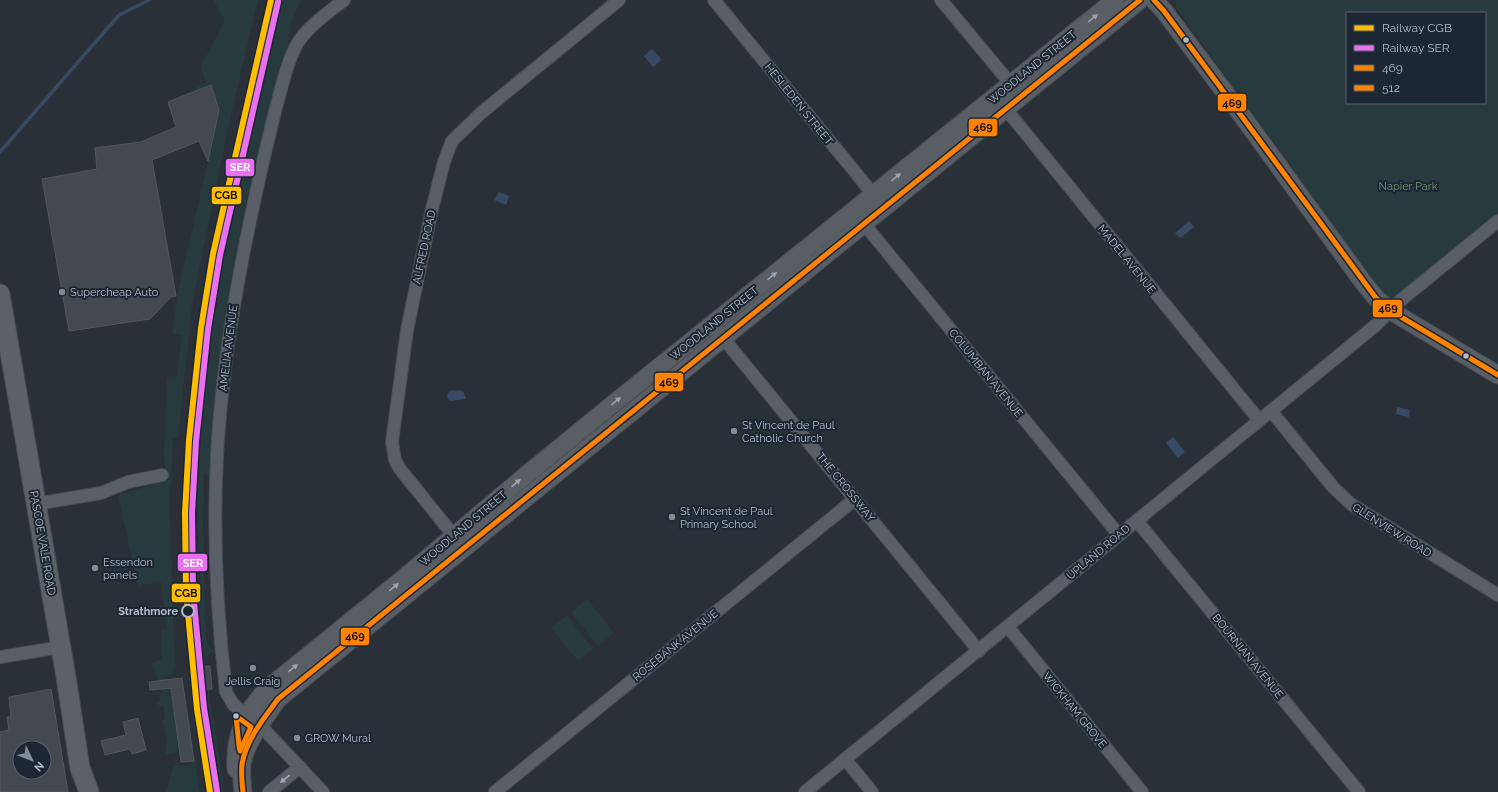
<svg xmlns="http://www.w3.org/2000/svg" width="1498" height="792" viewBox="0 0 1498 792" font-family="Raleway,sans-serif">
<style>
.green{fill:#273a3e;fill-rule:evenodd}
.water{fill:#384963}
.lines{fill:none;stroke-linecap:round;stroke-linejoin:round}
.stream{stroke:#384963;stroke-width:3.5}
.building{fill:#444950;stroke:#52575f;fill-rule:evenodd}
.street-casing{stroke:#484c53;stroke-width:14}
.secondary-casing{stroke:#484c53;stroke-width:19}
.primary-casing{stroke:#484c55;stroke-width:21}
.street{stroke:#5a5e66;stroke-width:12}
.secondary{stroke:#595d64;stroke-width:17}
.primary{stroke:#5c6168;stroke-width:19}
.bus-1-casing{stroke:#1d2633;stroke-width:8}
.bus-2-casing{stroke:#1d2633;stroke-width:8}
.bus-1{stroke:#ff8200;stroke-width:5}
.bus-2{stroke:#ff8200;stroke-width:5}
.rail-1-casing{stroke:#1d2633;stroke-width:9}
.rail-2-casing{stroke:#1d2633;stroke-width:9}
.rail-1{stroke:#ffbe00;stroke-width:6}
.rail-2{stroke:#e971ef;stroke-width:6}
.oneway{fill:#9da4b0}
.oneway2{fill:#a2a9b5}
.bus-dot{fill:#b4bcc9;stroke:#1d2633;stroke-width:1.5}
.poi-dot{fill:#848b96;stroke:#1d2633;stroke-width:1.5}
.stop-dot{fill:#1d2633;stroke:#b4bcc9;stroke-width:2}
.labels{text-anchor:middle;stroke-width:4;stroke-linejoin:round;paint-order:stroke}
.street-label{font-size:11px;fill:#b4bcc9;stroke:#1d2633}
.park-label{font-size:11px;fill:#6b9a76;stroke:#1d2633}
.poi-label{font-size:11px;fill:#b4bcc9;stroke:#1d2633;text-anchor:start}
.stop-label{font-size:11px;font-weight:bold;fill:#b4bcc9;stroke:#1d2633;text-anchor:end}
.line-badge{stroke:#1d2633;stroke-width:1.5}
.badge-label{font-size:11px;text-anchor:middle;font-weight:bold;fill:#fff}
.pale-badge-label{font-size:11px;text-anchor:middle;font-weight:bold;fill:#111}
</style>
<rect width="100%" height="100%" fill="#2a3038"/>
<g class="green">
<polygon points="213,0 258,0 228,128 192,305 178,438 173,438 171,485 169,485 174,644 176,667 172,675 164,676 166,688 171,688 179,752 165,755 167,739 162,720 165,719 163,706 159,706 157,703 161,701 159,695 162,692 152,663 162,659 161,630 167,629 161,582 138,586 118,495 166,480 164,455 167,378 176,379 182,335 172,334 177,296 208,161 219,110 211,85 168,102 206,83 201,66 225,20"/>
<path d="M278,0H301L291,23L287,51L279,68C267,121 252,173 241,227C223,309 217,395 211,479L204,472L203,524L206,642L215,652H211L207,656L204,657L201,648L197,474L195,468L198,431H196L205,338L234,181Z"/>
<path d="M1176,0H1498V219L1391,311L1304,184L1176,8ZM1347,13H1485V103H1347Z"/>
<polygon points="587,599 614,633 598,646 571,612"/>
<polygon points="567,615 593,649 578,661 551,628"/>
<path d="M208,690H209L212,717L214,720L224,792H214C207,758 205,724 208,690Z"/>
<polygon points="191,737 200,792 166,792 174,766 192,766 192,761 194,761"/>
</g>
<g class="water">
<polygon points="652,49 662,60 653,67 644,56"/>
<polygon points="499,192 509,196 506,205 494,200"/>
<polygon points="1189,221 1194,227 1180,238 1175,233"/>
<polygon points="457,390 463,391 466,399 450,401 447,397 449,391"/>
<polygon points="1397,407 1410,410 1409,417 1396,414"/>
<polygon points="1173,437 1185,452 1178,458 1166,443"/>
</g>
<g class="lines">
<polyline class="stream" points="0,152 119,15 149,0"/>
</g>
<g class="building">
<polygon points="211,85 219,110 208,161 199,141 152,160 176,296 171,297 150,319 69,331 42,179 97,169 95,148 141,142 176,127 168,102"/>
<polygon points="210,666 212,689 202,690 200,667"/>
<polygon points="182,678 194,761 181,762 171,688 150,690 149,682"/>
<path d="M51,689L68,792H0V732L9,730L7,717H11L9,697ZM20,748H44V772H20Z"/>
<polygon points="138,718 146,750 132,754 130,749 105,755 101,741 126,735 123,722"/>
</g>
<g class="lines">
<g class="street-casing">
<g id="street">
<polyline points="714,0 878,200"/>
<polyline points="941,0 1015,89"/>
<polyline points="1001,103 1259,420"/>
<polyline points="860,219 1119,535"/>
<polyline points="719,333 979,651"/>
<polyline points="1271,411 1333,487 1351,504 1498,595"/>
<polyline points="36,504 101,493 128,482 162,475"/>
<polyline points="1137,521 1359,792"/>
<polyline points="458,541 400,469 395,460 392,442 407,330 432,209 444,162 452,141 481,113 619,0"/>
<polyline points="1008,627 1142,792"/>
<polyline points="0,657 61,647"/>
<path d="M246,716L233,704L226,692C214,590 211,479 224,377C232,306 246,236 262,166C268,140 274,114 281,89C285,74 289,58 297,44C308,26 328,13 344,0"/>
<polyline points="260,725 323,792"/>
<polyline points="845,759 872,792"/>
<polyline points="269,792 300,767"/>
<polyline points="495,792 855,499"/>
<polyline points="805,792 1376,325 1401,300 1498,221"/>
</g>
</g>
<g class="secondary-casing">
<g id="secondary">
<polyline points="1154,0 1164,11 1224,91 1363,282 1376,298 1391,311 1498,375"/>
<path d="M236,769C234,736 245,712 267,689L405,577L531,471L613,404L1115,0"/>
<path d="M243,792C242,783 241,773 242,764C245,743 266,716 278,699L1140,0"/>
</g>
</g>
<g class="primary-casing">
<polyline id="primary" points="0,294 66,677 80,768 89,792"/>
</g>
<use href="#street" class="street"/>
<use href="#secondary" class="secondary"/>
<use href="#primary" class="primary"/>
<g class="bus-1-casing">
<g id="bus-1">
<polyline points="1154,0 1164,11 1376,298 1391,311 1498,375"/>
<path d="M243,792C242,783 241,773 242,764C246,740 264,718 278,699L1140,0"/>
</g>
</g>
<g class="bus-2-casing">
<polygon id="bus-2" points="236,716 251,727 240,751 239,746"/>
</g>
<use href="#bus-1" class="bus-1"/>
<use href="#bus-2" class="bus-2"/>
<g class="rail-1-casing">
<polyline id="rail-1" points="210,792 197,709 186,592 185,513 189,440 201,328 213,254 271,0"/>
</g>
<g class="rail-2-casing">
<polyline id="rail-2" points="217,791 204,708 193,592 192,513 196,441 208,329 220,255 278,2"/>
</g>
<use href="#rail-1" class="rail-1"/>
<use href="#rail-2" class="rail-2"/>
</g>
<defs><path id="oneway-solid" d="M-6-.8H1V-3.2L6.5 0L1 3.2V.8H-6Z"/></defs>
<g class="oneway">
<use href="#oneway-solid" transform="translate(1093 18) rotate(-39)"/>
<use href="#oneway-solid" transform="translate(896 177) rotate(-39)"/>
<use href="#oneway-solid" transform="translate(772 276) rotate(-39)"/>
<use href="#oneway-solid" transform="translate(616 401) rotate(-39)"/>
<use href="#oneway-solid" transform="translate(516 483) rotate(-40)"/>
<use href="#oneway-solid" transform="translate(394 587) rotate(-39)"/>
<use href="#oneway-solid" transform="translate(293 668) rotate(-39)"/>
</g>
<use class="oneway2" href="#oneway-solid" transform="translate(285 779) rotate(141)"/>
<g class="bus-dot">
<circle cx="1186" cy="40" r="3.5"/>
<circle cx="1466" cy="356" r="3.5"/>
<circle cx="236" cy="716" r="3.5"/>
</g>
<g class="poi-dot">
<circle cx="62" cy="292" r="4"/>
<circle cx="734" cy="431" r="4"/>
<circle cx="672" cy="517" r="4"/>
<circle cx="95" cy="568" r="4"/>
<circle cx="253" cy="668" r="4"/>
<circle cx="297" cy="738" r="4"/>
</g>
<circle class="stop-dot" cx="188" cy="611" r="6"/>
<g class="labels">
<g class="street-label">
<text transform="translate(1032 67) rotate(-39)" y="4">WOODLAND STREET</text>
<text transform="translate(799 104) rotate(51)" y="4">HESLEDEN STREET</text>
<text transform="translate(424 247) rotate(-78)" y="4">ALFRED ROAD</text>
<text transform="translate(1127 259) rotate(51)" y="4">MADEL AVENUE</text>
<text transform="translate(714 323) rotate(-39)" y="4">WOODLAND STREET</text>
<text transform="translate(228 348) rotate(-83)" y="4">AMELIA AVENUE</text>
<text transform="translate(986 373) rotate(51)" y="4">COLUMBAN AVENUE</text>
<text transform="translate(846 487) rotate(51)" y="4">THE CROSSWAY</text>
<text transform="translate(463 528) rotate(-40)" y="4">WOODLAND STREET</text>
<text transform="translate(1392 530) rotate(32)" y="4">GLENVIEW ROAD</text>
<text transform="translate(43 543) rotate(80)" y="4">PASCOE VALE ROAD</text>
<text transform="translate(1098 552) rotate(-40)" y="4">UPLAND ROAD</text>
<text transform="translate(675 645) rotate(-39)" y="4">ROSEBANK AVENUE</text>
<text transform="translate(1248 656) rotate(51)" y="4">BOURNIAN AVENUE</text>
<text transform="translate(1075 710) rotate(51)" y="4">WICKHAM GROVE</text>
</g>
<g class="park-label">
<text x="1408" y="190">Napier Park</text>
</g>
<g class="poi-label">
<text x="70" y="296">Supercheap Auto</text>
<text x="742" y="429">St Vincent de Paul<tspan x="742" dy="13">Catholic Church</tspan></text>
<text x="680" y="515">St Vincent de Paul<tspan x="680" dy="13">Primary School</tspan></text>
<text x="103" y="566">Essendon<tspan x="103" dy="13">panels</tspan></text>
<text x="253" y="685" text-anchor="middle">Jellis Craig</text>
<text x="305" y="742">GROW Mural</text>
</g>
<g class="stop-label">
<text x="178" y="615">Strathmore</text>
</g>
</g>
<g class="line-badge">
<rect x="1217" y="93" width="30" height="19" rx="4" fill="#ff8200"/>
<rect x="968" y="118" width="30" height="19" rx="4" fill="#ff8200"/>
<rect x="225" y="158" width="30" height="19" rx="4" fill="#e971ef"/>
<rect x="211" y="186" width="31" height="19" rx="4" fill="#ffbe00"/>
<rect x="1372" y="299" width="31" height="19" rx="4" fill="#ff8200"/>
<rect x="654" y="372" width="30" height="20" rx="4" fill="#ff8200"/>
<rect x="177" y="553" width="31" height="19" rx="4" fill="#e971ef"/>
<rect x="171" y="583" width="30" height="20" rx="4" fill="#ffbe00"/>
<rect x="340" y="627" width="30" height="19" rx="4" fill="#ff8200"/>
</g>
<g class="badge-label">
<text x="240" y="171">SER</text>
<text x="193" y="567">SER</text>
</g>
<g class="pale-badge-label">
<text x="1232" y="107">469</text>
<text x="983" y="131">469</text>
<text x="226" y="199">CGB</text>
<text x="1388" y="312">469</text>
<text x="669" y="386">469</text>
<text x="186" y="597">CGB</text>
<text x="355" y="640">469</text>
</g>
<rect x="1346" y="12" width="140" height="92" fill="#1d2633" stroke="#59626f"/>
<rect x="1354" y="25" width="20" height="6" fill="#ffbe00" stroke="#59626f"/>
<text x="1382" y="32" font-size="12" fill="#b4bcc9">Railway CGB</text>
<rect x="1354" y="45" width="20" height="6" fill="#e971ef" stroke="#59626f"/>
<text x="1382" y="52" font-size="12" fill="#b4bcc9">Railway SER</text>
<rect x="1354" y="65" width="20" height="6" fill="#ff8200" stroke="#59626f"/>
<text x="1382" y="72" font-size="12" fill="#b4bcc9">469</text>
<rect x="1354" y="85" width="20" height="6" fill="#ff8200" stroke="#59626f"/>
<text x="1382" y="92" font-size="12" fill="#b4bcc9">512</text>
<g transform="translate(32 760) rotate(133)"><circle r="19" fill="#1d2633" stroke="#59626f"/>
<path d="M0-3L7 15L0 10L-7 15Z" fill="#848b96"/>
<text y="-6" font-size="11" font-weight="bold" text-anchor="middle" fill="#b4bcc9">N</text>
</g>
</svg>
